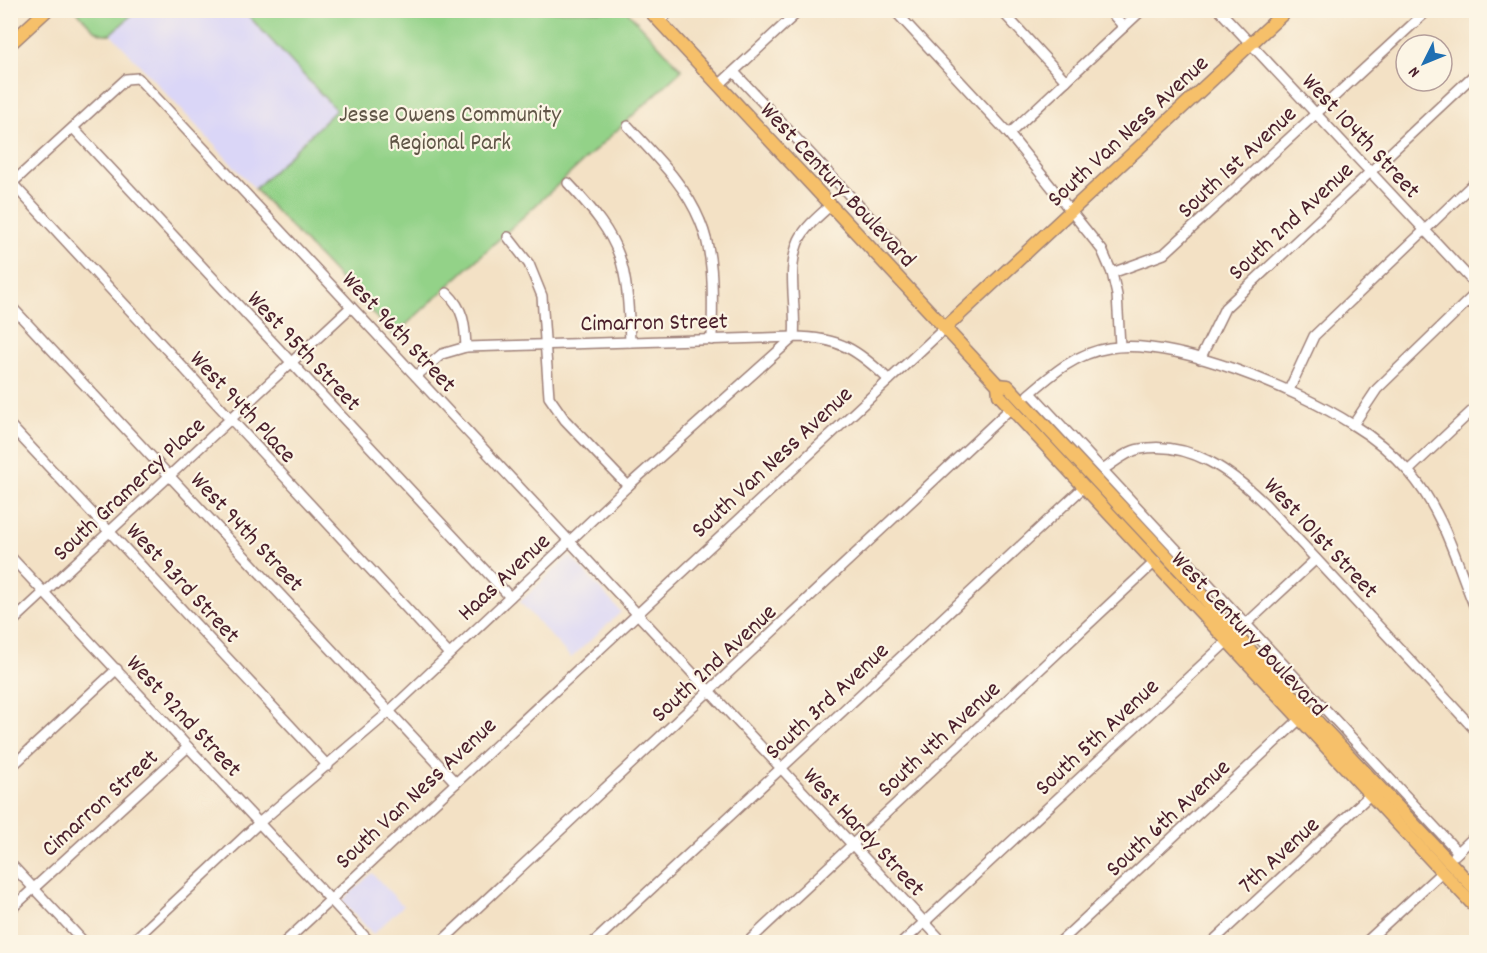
<svg xmlns="http://www.w3.org/2000/svg" width="1487" height="953" viewBox="0 0 1487 953" font-family="Dekko,sans-serif">
<style>
.built{fill:#dad6f7}
.green{fill:#93d288;stroke:#6e785a;stroke-width:1.5}
.lines{fill:none;stroke-linecap:round;stroke-linejoin:round}
.minor-casing{stroke:#9e8078;stroke-width:12}
.major-casing{stroke:#9e8078;stroke-width:15}
.minor{stroke:#fff;stroke-width:9}
.major{stroke:#f6c06b;stroke-width:12}
.labels{text-anchor:middle;stroke-width:4.5;stroke-linejoin:round;paint-order:stroke}
.park-label{font-size:24px;fill:#605547;stroke:#fcf5e5}
.street-label{font-size:24px;fill:#4a1f2b;stroke:#fcf5e5}
</style>
<rect width="100%" height="100%" fill="#fcf5e5"/>
<filter id="ink" filterUnits="userSpaceOnUse"><feTurbulence type="fractalNoise" baseFrequency=".0167" numOctaves="2"/><feDisplacementMap in="SourceGraphic" scale="12" xChannelSelector="R" yChannelSelector="G"/><feConvolveMatrix kernelMatrix="1 2 1 2 8 2 1 2 1" color-interpolation-filters="sRGB"/></filter>
<filter id="wash" filterUnits="userSpaceOnUse"><feTurbulence type="fractalNoise" baseFrequency=".008" numOctaves="4" result="noise"/><feDisplacementMap in="SourceGraphic" scale="24" xChannelSelector="R" yChannelSelector="G"/><feGaussianBlur stdDeviation="1.35" result="paint"/><feColorMatrix in="noise" values="0 0 0 0 0 0 0 0 0 0 0 0 0 0 0 0 0 1.4 0 .05"/><feComposite in="paint" operator="in"/></filter>
<g filter="url(#wash)">
<rect width="100%" height="100%" fill="#f3e1c5"/>
<g class="built">
<polygon points="136,11 244,11 337,110 255,189 111,34"/>
<polygon points="568,557 571,557 621,612 571,658 520,602"/>
<polygon points="372,873 403,906 373,934 342,901"/>
</g>
<g class="green">
<path d="M77,11H136L111,34C96,37 86,21 77,11Z"/>
<polygon points="244,11 627,11 682,70 394,336 255,189 336,110"/>
</g>
</g>
<g filter="url(#ink)">
<g class="lines">
<g class="minor-casing">
<g id="minor">
<polyline points="894,10 1009,134 1102,250 1112,273 1117,295 1120,346"/>
<polyline points="1001,10 1066,81"/>
<polyline points="1109,10 1124,27"/>
<polyline points="1219,10 1476,285"/>
<polyline points="660,21 671,10"/>
<polyline points="734,72 895,244"/>
<polyline points="719,85 800,10"/>
<path d="M628,126C655,156 685,184 700,221C716,258 712,301 712,340"/>
<polyline points="73,128 510,597"/>
<polyline points="1009,134 1142,10"/>
<polyline points="12,183 449,654"/>
<path d="M568,183C624,242 627,263 630,342"/>
<polyline points="10,185 126,79 138,78 943,942"/>
<polyline points="508,237 529,264 542,296 549,397 565,420 628,486"/>
<polyline points="1112,273 1164,254 1428,10"/>
<path d="M447,293C464,309 465,325 466,347"/>
<polyline points="10,305 456,783"/>
<polyline points="1200,359 1225,308 1476,73"/>
<path d="M416,376L442,354L466,347L794,337C839,337 858,350 889,380"/>
<polyline points="1289,390 1314,336 1476,181"/>
<polyline points="1031,393 1458,852"/>
<path d="M1028,395C1052,374 1076,353 1109,348C1173,337 1299,390 1353,425C1373,437 1393,454 1409,472C1444,512 1456,562 1476,610"/>
<polyline points="10,425 328,766"/>
<polyline points="1353,425 1377,389 1476,293"/>
<path d="M1104,469C1115,462 1127,451 1140,449C1190,440 1232,472 1265,504L1476,731"/>
<polyline points="1408,471 1476,407"/>
<polyline points="10,556 370,942"/>
<polyline points="10,624 351,307"/>
<polyline points="10,768 117,669"/>
<polyline points="1455,855 1476,835"/>
<polyline points="10,863 84,942"/>
<polyline points="10,910 188,747"/>
<path d="M132,942L259,823L382,718L628,486L794,337C797,306 786,269 799,240C806,226 820,215 831,205"/>
<polyline points="285,942 945,328"/>
<polyline points="441,942 1011,408"/>
<polyline points="594,942 1085,486"/>
<polyline points="748,942 1156,561"/>
<polyline points="903,942 1316,559"/>
<polyline points="1060,942 1300,719"/>
<polyline points="1212,942 1371,794"/>
<polyline points="1366,942 1443,871"/>
</g>
</g>
<g class="major-casing">
<g id="major">
<polyline points="649,10 998,385 999,395 1022,420 1476,908"/>
<polyline points="10,44 47,10"/>
<polyline points="945,328 1287,10"/>
<polyline points="998,385 1008,386 1192,583 1228,627 1476,890"/>
</g>
</g>
<use href="#minor" class="minor"/>
<use href="#major" class="major"/>
</g>
</g>
<g class="labels">
<g class="park-label">
<text x="450" y="121">Jesse Owens Community<tspan x="450" dy="28">Regional Park</tspan></text>
</g>
<g class="street-label">
<text transform="translate(1127 130) rotate(-43)" y="8">South Van Ness Avenue</text>
<text transform="translate(1362 135) rotate(47)" y="8">West 104th Street</text>
<text transform="translate(1236 161) rotate(-43)" y="8">South 1st Avenue</text>
<text transform="translate(839 184) rotate(47)" y="8">West Century Boulevard</text>
<text transform="translate(1290 220) rotate(-43)" y="8">South 2nd Avenue</text>
<text transform="translate(654 321) rotate(-1)" y="8">Cimarron Street</text>
<text transform="translate(400 331) rotate(47)" y="8">West 96th Street</text>
<text transform="translate(305 350) rotate(47)" y="8">West 95th Street</text>
<text transform="translate(244 406) rotate(47)" y="8">West 94th Place</text>
<text transform="translate(771 461) rotate(-43)" y="8">South Van Ness Avenue</text>
<text transform="translate(128 488) rotate(-43)" y="8">South Gramercy Place</text>
<text transform="translate(248 531) rotate(47)" y="8">West 94th Street</text>
<text transform="translate(1322 537) rotate(47)" y="8">West 101st Street</text>
<text transform="translate(503 576) rotate(-43)" y="8">Haas Avenue</text>
<text transform="translate(184 582) rotate(47)" y="8">West 93rd Street</text>
<text transform="translate(1250 633) rotate(47)" y="8">West Century Boulevard</text>
<text transform="translate(713 662) rotate(-43)" y="8">South 2nd Avenue</text>
<text transform="translate(826 700) rotate(-43)" y="8">South 3rd Avenue</text>
<text transform="translate(185 715) rotate(47)" y="8">West 92nd Street</text>
<text transform="translate(1096 736) rotate(-43)" y="8">South 5th Avenue</text>
<text transform="translate(938 738) rotate(-43)" y="8">South 4th Avenue</text>
<text transform="translate(415 792) rotate(-43)" y="8">South Van Ness Avenue</text>
<text transform="translate(99 802) rotate(-42)" y="8">Cimarron Street</text>
<text transform="translate(1167 817) rotate(-43)" y="8">South 6th Avenue</text>
<text transform="translate(865 831) rotate(47)" y="8">West Hardy Street</text>
<text transform="translate(1278 854) rotate(-43)" y="8">7th Avenue</text>
</g>
</g>
<rect width="1487" height="953" fill="none" stroke="#fcf5e5" stroke-width="36"/>
<g transform="translate(1424 63) rotate(227)"><circle r="28" fill="#fcf5e5" stroke="#b59f9b" stroke-width="1.5"/>
<path d="M0-4.5L10 22L0 15L-10 22Z" fill="#1f6fb2"/>
<text y="-9" font-size="16" font-weight="bold" text-anchor="middle" fill="#4a1f2b">N</text>
</g>
</svg>
